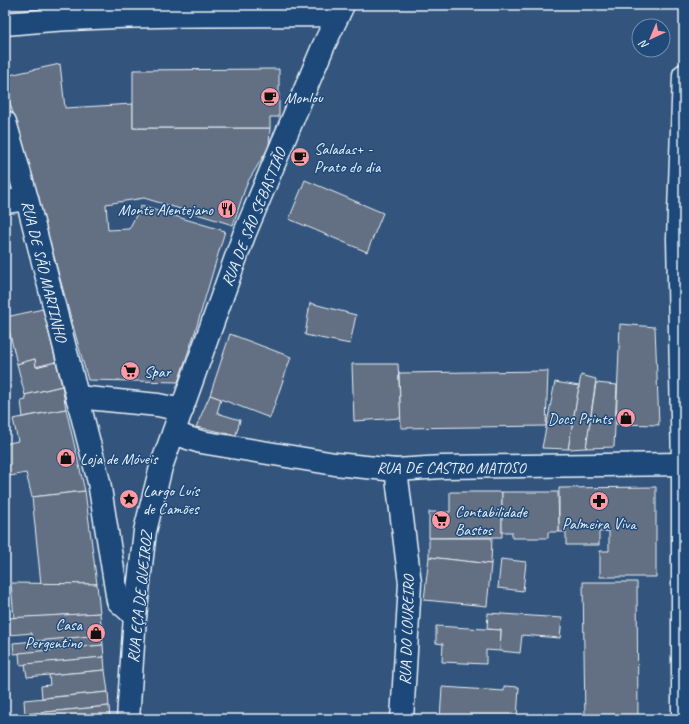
<svg xmlns="http://www.w3.org/2000/svg" width="689" height="724" viewBox="0 0 689 724" font-family="Caveat,sans-serif">
<style>
.building{fill:#636f83;stroke:#e8f1f8}
.lines{fill:none;stroke-linecap:round;stroke-linejoin:round}
.minor-casing{stroke:#e8f1f8;stroke-width:25}
.minor{stroke:#1f4a7a;stroke-width:22}
.labels{text-anchor:middle;stroke-width:3;stroke-linejoin:round;paint-order:stroke}
.poi-label{font-size:16px;fill:#e8f1f8;stroke:#1f4a7a;text-anchor:start}
.street-label{font-size:16px;fill:#e8f1f8;stroke:#1f4a7a}
</style>
<rect width="100%" height="100%" fill="#33557d"/>
<filter id="ink" filterUnits="userSpaceOnUse"><feTurbulence type="fractalNoise" baseFrequency=".025" numOctaves="2"/><feDisplacementMap in="SourceGraphic" scale="8" xChannelSelector="R" yChannelSelector="G"/><feConvolveMatrix kernelMatrix="1 2 1 2 8 2 1 2 1" color-interpolation-filters="sRGB"/></filter>
<g filter="url(#ink)">
<g class="building">
<polygon points="60,64 65,108 133,104 133,128 270,128 269,147 247,183 233,225 144,198 106,204 108,230 129,229 141,206 225,231 195,332 178,382 88,380 26,156 5,87 5,76"/>
<polygon points="279,69 279,117 270,117 270,128 133,128 133,70"/>
<polygon points="305,180 383,213 367,252 289,219"/>
<polygon points="310,303 356,315 350,344 305,335"/>
<polygon points="43,309 56,362 36,367 35,359 17,364 6,317"/>
<polygon points="620,324 655,327 659,425 616,424"/>
<polygon points="230,334 291,357 270,418 210,395"/>
<polygon points="35,359 36,367 56,362 62,386 25,395 17,364"/>
<polygon points="352,364 398,364 401,418 354,421"/>
<polygon points="548,371 546,426 401,428 399,373"/>
<polygon points="581,375 596,379 586,448 568,449"/>
<polygon points="555,382 579,386 568,449 542,448"/>
<polygon points="596,383 617,385 614,447 586,448"/>
<polygon points="62,386 66,409 23,417 21,401 26,400 25,395"/>
<polygon points="210,395 221,399 217,413 240,420 236,435 196,427"/>
<polygon points="66,409 85,491 32,497 26,473 5,477 5,444 18,441 13,419"/>
<polygon points="656,487 656,577 600,577 600,551 609,551 609,531 599,532 599,545 566,545 566,532 559,532 559,488"/>
<polygon points="85,491 97,584 41,584 32,497"/>
<polygon points="450,492 502,492 502,537 429,538 429,512 450,512"/>
<polygon points="502,492 558,492 559,532 548,532 548,538 512,538 512,532 502,532"/>
<polygon points="429,538 492,538 491,564 429,557"/>
<polygon points="429,557 491,564 487,606 424,600"/>
<polygon points="501,559 526,562 523,591 498,588"/>
<polygon points="583,582 637,582 638,719 585,719"/>
<polygon points="11,583 97,584 100,613 14,618"/>
<polygon points="100,613 102,635 32,642 32,633 9,635 7,618"/>
<polygon points="488,613 562,618 560,638 522,635 520,653 500,651 501,630 487,629"/>
<polygon points="436,626 501,630 500,651 486,650 486,664 442,662 443,644 436,643"/>
<polygon points="102,635 103,645 14,654 13,643"/>
<polygon points="103,645 104,657 20,665 19,653"/>
<polygon points="104,657 105,670 27,677 25,664"/>
<polygon points="105,670 108,692 42,698 41,686 50,685 49,675"/>
<polygon points="504,686 519,687 517,719 440,719 442,687 504,691"/>
<polygon points="108,692 109,706 25,714 24,700"/>
<polygon points="109,706 110,719 36,719 36,713"/>
</g>
<g class="lines">
<g class="minor-casing">
<g id="minor">
<path d="M5,24C115,13 227,16 338,15"/>
<polyline points="5,122 27,199 99,482 118,601 135,616"/>
<polyline points="5,202 27,199"/>
<polyline points="77,397 158,405 182,410"/>
<polyline points="174,432 188,438 201,442 335,464 396,470 442,467 684,464"/>
<polyline points="396,470 410,583 402,719"/>
<polyline points="128,719 135,616 145,531 161,467 244,235 323,47 343,5"/>
<polyline points="683,719 683,464 678,239 684,75"/>
</g>
</g>
<use href="#minor" class="minor"/>
</g>
</g>
<defs>
<g id="cafe-disc" transform="scale(1)"><circle r="9.5" fill="#ff9aa2" stroke="#1f4a7a"/><path d="M-5.5-4.5H6V0H3Q3 3.5 0 3.5H-2.5Q-5.5 3.5-5.5 0ZM3-3.2v2h1.7v-2ZM-6 4.5H4V6H-6Z" fill="#111"/></g>
<g id="restaurant-disc" transform="scale(1)"><circle r="9.5" fill="#ff9aa2" stroke="#1f4a7a"/><path d="M-5-6h1v4h1v-4h1v4h1v-4h1v5L-1.5 .5V6h-2V.5L-5-1ZM5-6V6H3V1.5H1.5Q1.5-4 5-6Z" fill="#111"/></g>
<g id="supermarket-disc" transform="scale(1)"><circle r="9.5" fill="#ff9aa2" stroke="#1f4a7a"/><path d="M-6-5.5h2.5l.6 2H6L4.5 2H-2.5L-4.4-4H-6ZM-1.5 3.2a1.3 1.3 0 1 0 .1 0ZM3 3.2a1.3 1.3 0 1 0 .1 0Z" fill="#111"/></g>
<g id="shop-disc" transform="scale(1)"><circle r="9.5" fill="#ff9aa2" stroke="#1f4a7a"/><path d="M-5-2.5h2.3a2.7 3.5 0 0 1 5.4 0H5L5.5 6h-11ZM-1.5-2.5h3a1.5 2.3 0 0 0-3 0Z" fill="#111"/></g>
<g id="sight-disc" transform="scale(1)"><circle r="9.5" fill="#ff9aa2" stroke="#1f4a7a"/><path d="M0-6L1.8-2.2L6-1.7L2.9 1.2L3.7 5.4L0 3.3L-3.7 5.4L-2.9 1.2L-6-1.7L-1.8-2.2Z" fill="#111"/></g>
<g id="pharmacy-disc" transform="scale(1)"><circle r="9.5" fill="#ff9aa2" stroke="#1f4a7a"/><path d="M-2-6h4v4h4v4h-4v4h-4v-4h-4v-4h4Z" fill="#111"/></g>
</defs>
<g fill-rule="evenodd">
<use href="#cafe-disc" x="270" y="97"/>
<use href="#cafe-disc" x="300" y="157"/>
<use href="#restaurant-disc" x="227" y="209"/>
<use href="#supermarket-disc" x="130" y="371"/>
<use href="#shop-disc" x="626" y="418"/>
<use href="#shop-disc" x="66" y="458"/>
<use href="#sight-disc" x="129" y="499"/>
<use href="#pharmacy-disc" x="599" y="501"/>
<use href="#supermarket-disc" x="441" y="520"/>
<use href="#shop-disc" x="96" y="633"/>
</g>
<g class="labels">
<g class="poi-label">
<text x="284" y="103">Monlou</text>
<text x="314" y="154">Saladas+ -<tspan x="314" dy="18">Prato do dia</tspan></text>
<text x="213" y="215" text-anchor="end">Monte Alentejano</text>
<text x="144" y="377">Spar</text>
<text x="612" y="424" text-anchor="end">Docs Prints</text>
<text x="80" y="464">Loja de Móveis</text>
<text x="143" y="496">Largo Luís<tspan x="143" dy="18">de Camões</tspan></text>
<text x="455" y="517">Contabilidade<tspan x="455" dy="18">Bastos</tspan></text>
<text x="599" y="529" text-anchor="middle">Palmeira Viva</text>
<text x="82" y="630" text-anchor="end">Casa<tspan x="82" dy="18">Pergentino</tspan></text>
</g>
<g class="street-label">
<text transform="translate(253 217) rotate(-68)" y="6">RUA DE SÃO SEBASTIÃO</text>
<text transform="translate(45 271) rotate(76)" y="6">RUA DE SÃO MARTINHO</text>
<text x="451" y="473">RUA DE CASTRO MATOSO</text>
<text transform="translate(139 597) rotate(-84)" y="6">RUA EÇA DE QUEIROZ</text>
<text transform="translate(406 630) rotate(-88)" y="6">RUA DO LOUREIRO</text>
</g>
</g>
<rect width="689" height="724" fill="none" stroke="#1f4a7a" stroke-width="20"/>
<rect x="10" y="10" width="669" height="704" fill="none" stroke="#e8f1f8" stroke-width="1.5" filter="url(#ink)"/>
<g transform="translate(651 38) rotate(224)"><circle r="19" fill="#1f4a7a" stroke="#6f8dac"/>
<path d="M0-3L7 15L0 10L-7 15Z" fill="#ff9aa2"/>
<text y="-6" font-size="11" font-weight="bold" text-anchor="middle" fill="#e8f1f8">N</text>
</g>
</svg>
